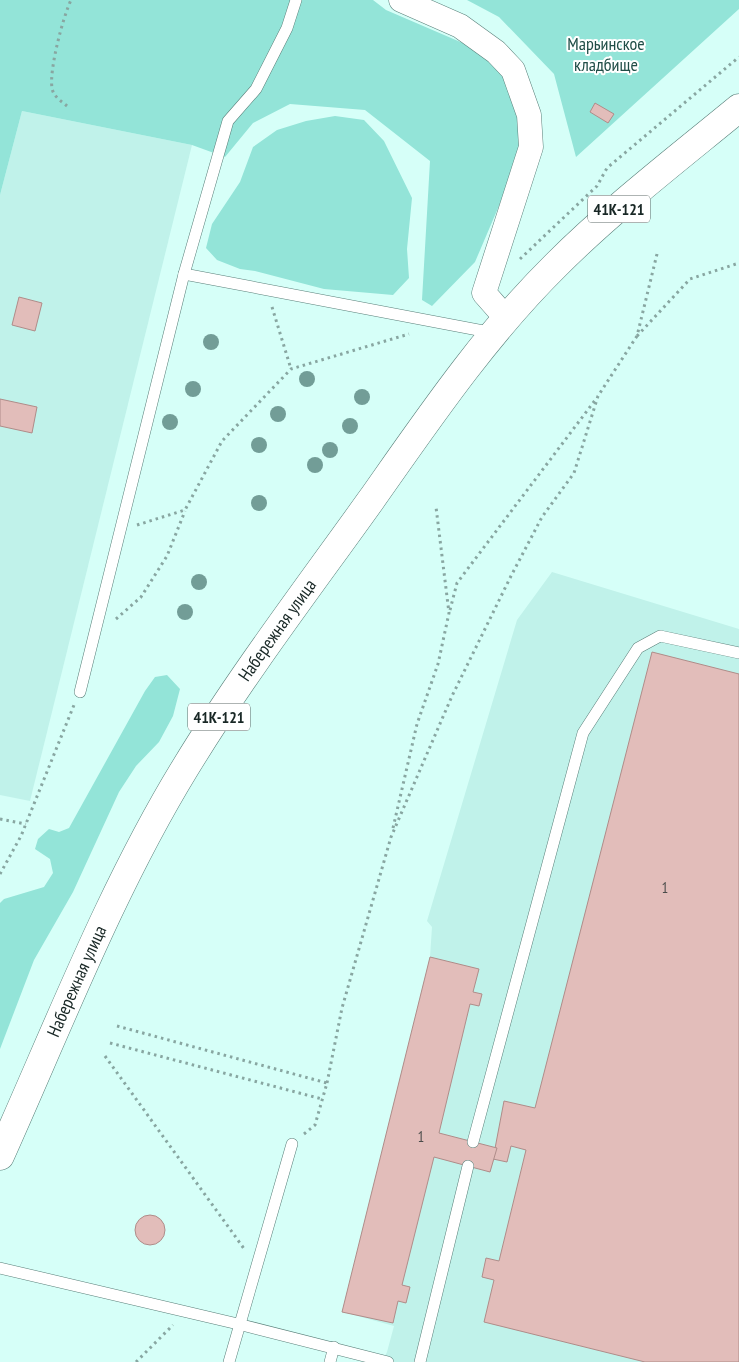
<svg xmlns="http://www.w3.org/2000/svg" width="739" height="1362" viewBox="0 0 739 1362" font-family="'PT Sans Narrow',sans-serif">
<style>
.built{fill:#c0f2ea}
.green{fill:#93e4d8}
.building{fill:#e2bdba;stroke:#af8c89}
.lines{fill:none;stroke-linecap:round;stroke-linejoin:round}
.lane-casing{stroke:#597f79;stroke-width:12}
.street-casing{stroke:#597f79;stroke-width:25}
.primary-casing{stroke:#597f79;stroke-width:29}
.path{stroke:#88a6a1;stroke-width:3;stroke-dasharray:2.5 4;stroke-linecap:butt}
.lane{stroke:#fff;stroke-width:11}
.street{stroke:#fff;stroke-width:24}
.primary{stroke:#fff;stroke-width:28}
.tree{fill:#729d97}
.labels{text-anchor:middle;stroke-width:4;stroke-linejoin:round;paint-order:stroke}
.number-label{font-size:15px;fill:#4a4c4a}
.shield{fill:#fff;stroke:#5d6866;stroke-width:1}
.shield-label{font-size:16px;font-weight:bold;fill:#182725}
.park-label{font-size:18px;fill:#204d47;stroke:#fff}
.street-label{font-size:18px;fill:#182725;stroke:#fff}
</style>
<rect width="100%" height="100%" fill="#d6fff8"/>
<g class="built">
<polygon points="22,111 192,145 30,801 0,795 0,195"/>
<polygon points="552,572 739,629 739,1362 382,1362 387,1352 394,1326 343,1312 430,957 432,927 427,921 517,620"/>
</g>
<g class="green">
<polygon points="0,0 373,0 386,10 479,50 519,92 519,159 475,262 432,306 422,300 430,161 365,110 290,104 253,123 225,157 192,145 22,111 0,195"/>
<polygon points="467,0 739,0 739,9 576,157 554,74 499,17"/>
<polygon points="335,116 364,120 384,141 412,198 407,249 409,278 393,295 324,289 255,271 240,269 217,260 206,248 212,224 240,182 253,147 277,130 306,121"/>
<polygon points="167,675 180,689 173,716 159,742 136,766 119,792 73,892 34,960 0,1049 0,903 4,899 44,887 53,873 50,859 35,849 38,839 49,829 59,832 69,828 145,691 155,677"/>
</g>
<g class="building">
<polygon points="595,103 614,114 608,123 590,112"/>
<polygon points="19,297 42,303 35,331 12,325"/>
<polygon points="0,399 37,407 32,433 0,426"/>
<polygon points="652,652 739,674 739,1362 645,1362 484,1322 494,1280 482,1277 486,1258 499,1261 526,1150 511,1146 507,1162 493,1159 504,1101 535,1108"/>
<polygon points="430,957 479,969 473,992 482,994 479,1006 470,1004 439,1133 497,1148 490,1172 434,1157 402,1285 410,1287 406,1303 398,1301 393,1323 342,1312"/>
<circle cx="150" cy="1230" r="15"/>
</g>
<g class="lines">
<g class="lane-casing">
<g id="lane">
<polyline points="184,274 494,333"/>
<polyline points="80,692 184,274 228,121 256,89 287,28 296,0"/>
<polyline points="473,1142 583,733 638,648 660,636 739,653"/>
<polyline points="0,1268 238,1324 388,1362"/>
<polyline points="229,1362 292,1144"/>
<polyline points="330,1362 334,1347"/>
<polyline points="420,1362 468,1166"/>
</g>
</g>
<g class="street-casing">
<polyline id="street" points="401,0 460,26 496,52 513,70 529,115 531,147 484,293 506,318"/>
</g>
<g class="primary-casing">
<g id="primary">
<path id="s1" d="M0,1156C58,1027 111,889 185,768C241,676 308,588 371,500C428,419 485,335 556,265C612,209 677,159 739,108"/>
</g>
</g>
<g class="path">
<path d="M67,106C61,101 53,96 52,88C49,70 63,17 71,0"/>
<polyline points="520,259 597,186 607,168 739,57"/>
<polyline points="272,307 291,369"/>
<polyline points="637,336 690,279 739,263"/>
<polyline points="137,525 185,510 222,441 291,369 409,334"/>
<polyline points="450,610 457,583 596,399"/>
<polyline points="116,619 141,597 167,556 185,511"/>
<polyline points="0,819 26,824"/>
<polyline points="393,828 417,724 438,664 449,613 436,507"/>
<polyline points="0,874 21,836 74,705"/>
<polyline points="117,1026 327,1083 315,1125 304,1134"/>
<polyline points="110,1043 322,1099"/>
<polyline points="105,1056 245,1250"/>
<polyline points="327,1083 342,1008 391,837 452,696 511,576 542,517 574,473 598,396 637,336 657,254"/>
<polyline points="136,1362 173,1325"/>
</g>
<use href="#lane" class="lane"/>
<use href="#street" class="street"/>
<use href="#primary" class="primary"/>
</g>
<g class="tree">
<circle cx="211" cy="342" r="8"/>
<circle cx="307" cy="379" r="8"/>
<circle cx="193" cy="389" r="8"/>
<circle cx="362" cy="397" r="8"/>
<circle cx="278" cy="414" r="8"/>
<circle cx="170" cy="422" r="8"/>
<circle cx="350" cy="426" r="8"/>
<circle cx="259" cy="445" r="8"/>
<circle cx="330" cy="450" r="8"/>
<circle cx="315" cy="465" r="8"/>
<circle cx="259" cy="503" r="8"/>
<circle cx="199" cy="582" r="8"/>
<circle cx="185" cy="612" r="8"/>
</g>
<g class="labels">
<g class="number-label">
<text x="665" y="893">1</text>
<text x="421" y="1142">1</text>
</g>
<g class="shield">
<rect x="588" y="195.5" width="62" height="27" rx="4"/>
<rect x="188" y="703.5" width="62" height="27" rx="4"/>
</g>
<g class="shield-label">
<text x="619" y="215">41К-121</text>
<text x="219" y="723">41К-121</text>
</g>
<g class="park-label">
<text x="606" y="50">Марьинское<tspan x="606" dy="21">кладбище</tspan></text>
</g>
<g class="street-label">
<text dy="6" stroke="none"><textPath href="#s1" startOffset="596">Набережная улица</textPath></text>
<text dy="6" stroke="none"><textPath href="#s1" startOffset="191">Набережная улица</textPath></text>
</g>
</g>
</svg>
